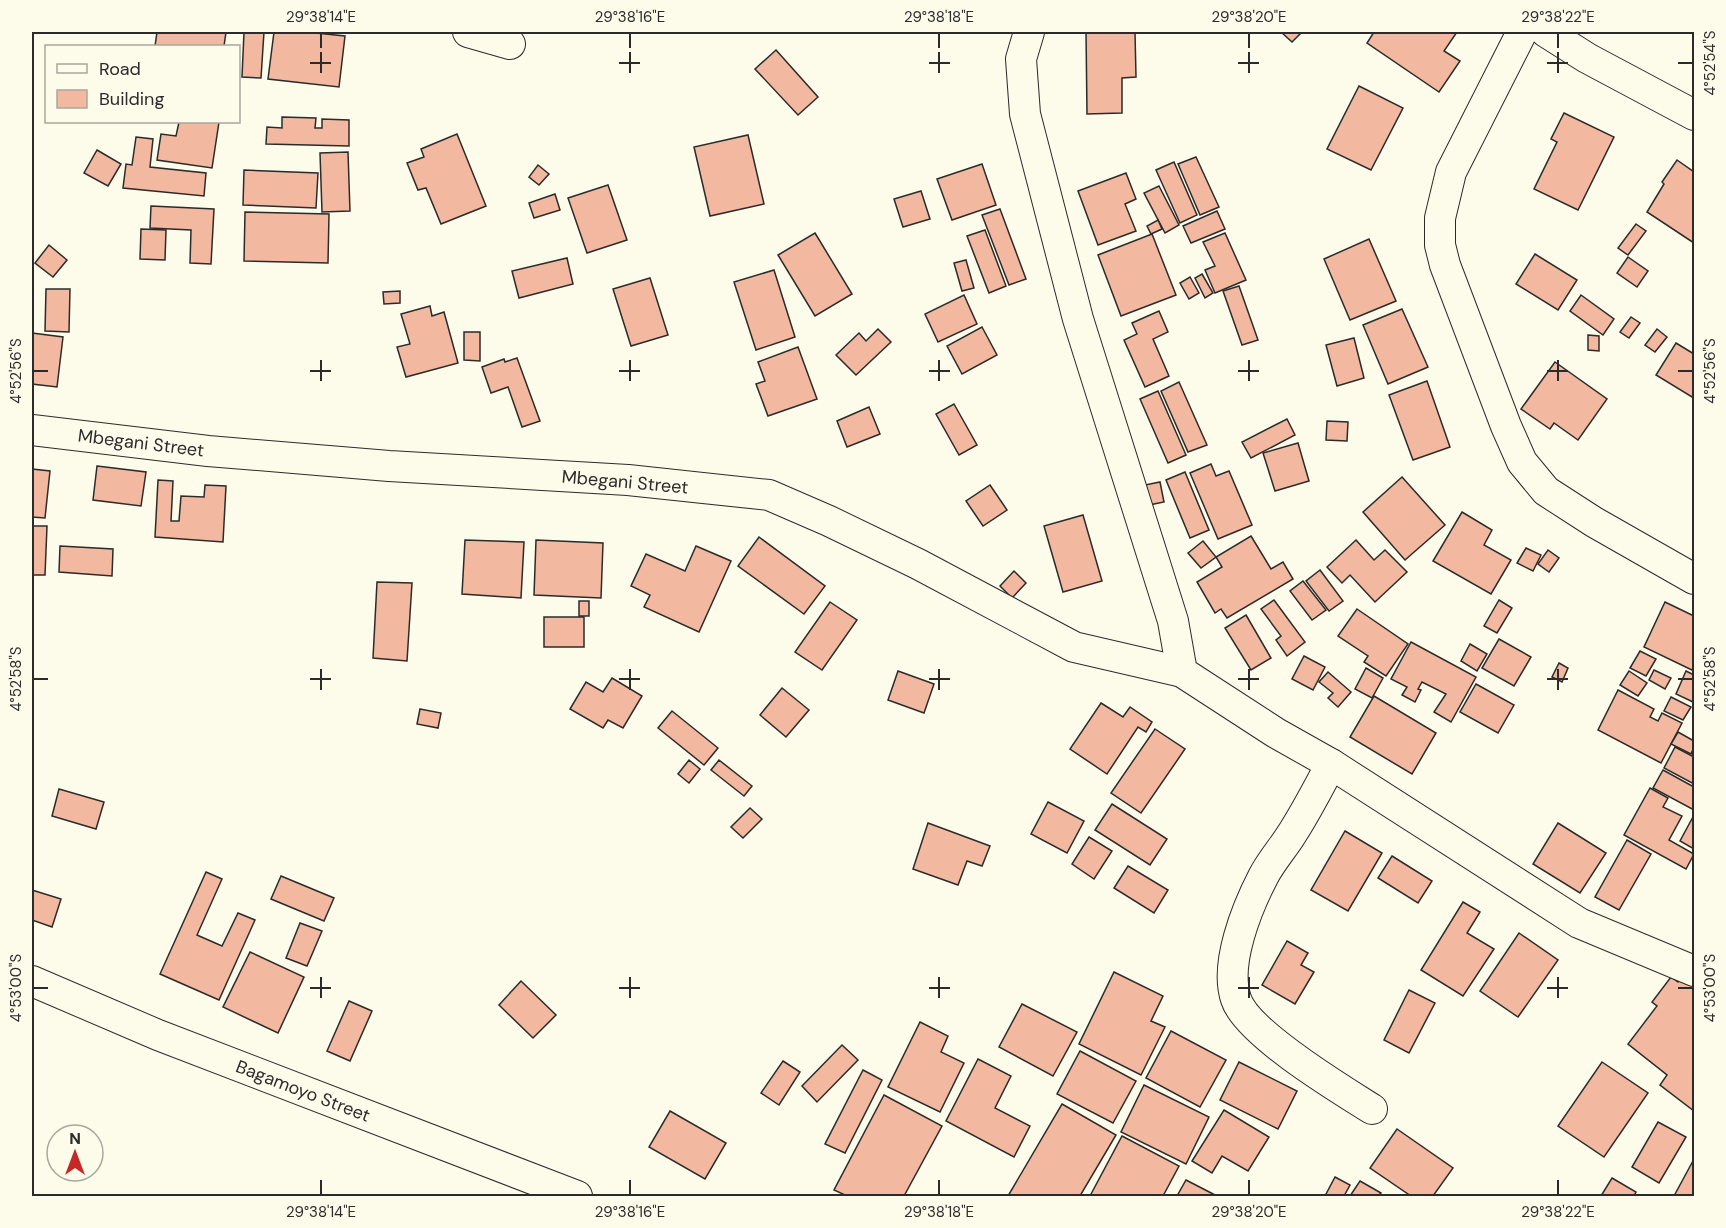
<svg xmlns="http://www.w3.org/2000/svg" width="1726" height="1228" viewBox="0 0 1726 1228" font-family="'DM Sans',sans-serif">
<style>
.building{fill:#f2b8a0;stroke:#2b2b2b;stroke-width:1.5}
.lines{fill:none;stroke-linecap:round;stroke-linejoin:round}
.minor-casing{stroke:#2b2b2b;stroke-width:32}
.minor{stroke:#fdfbea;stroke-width:30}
.ticks{fill:none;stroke:#2b2b2b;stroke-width:2}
.labels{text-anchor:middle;stroke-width:4.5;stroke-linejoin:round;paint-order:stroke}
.street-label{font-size:18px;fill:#2b2b2b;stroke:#fdfbea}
.neatline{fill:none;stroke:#2b2b2b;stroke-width:2}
.ticks-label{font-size:15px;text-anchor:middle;fill:#2b2b2b}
</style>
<rect width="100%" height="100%" fill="#fdfbea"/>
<g class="building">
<polygon points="157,32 226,32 224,46 155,46"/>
<polygon points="244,32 264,32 261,78 242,77"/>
<polygon points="274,32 306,32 345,36 339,87 268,79"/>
<polygon points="1086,32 1135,32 1136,77 1122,78 1122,113 1087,114"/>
<polygon points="1281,32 1302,32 1292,42"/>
<polygon points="1374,32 1457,32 1444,51 1460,61 1439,92 1367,43"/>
<polygon points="776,50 818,97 798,115 755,69"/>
<polygon points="1359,86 1403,108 1371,170 1327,149"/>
<polygon points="1564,113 1614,137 1578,210 1534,189 1557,142 1551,139"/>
<polygon points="282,117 316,118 315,128 322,128 322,119 349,120 349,146 266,144 267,127 282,128"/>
<polygon points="179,122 219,122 212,168 157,160 161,134 176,136"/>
<polygon points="457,134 486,206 441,224 426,188 418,190 407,163 424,157 421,149"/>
<polygon points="748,135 764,204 710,216 694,147"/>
<polygon points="136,137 153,139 150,167 206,173 204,196 123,188 126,164 132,165"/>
<polygon points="97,150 121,164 108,186 84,173"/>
<polygon points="348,152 350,211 322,212 320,153"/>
<polygon points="1196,157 1219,207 1200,215 1178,164"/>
<polygon points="1677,160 1694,172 1694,243 1647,212 1664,184 1662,182"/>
<polygon points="1174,162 1197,215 1180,223 1156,170"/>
<polygon points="982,164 996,205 952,220 937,179"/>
<polygon points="538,165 549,174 539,185 529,177"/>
<polygon points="244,170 318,173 316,208 243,205"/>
<polygon points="1126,173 1136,199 1125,204 1136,231 1098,245 1078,191"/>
<polygon points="608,185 627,240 587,253 568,198"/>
<polygon points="1159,186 1179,225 1165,233 1144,193"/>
<polygon points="921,191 930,219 903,227 894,199"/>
<polygon points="555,194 560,210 534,218 529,203"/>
<polygon points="151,206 214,209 211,264 190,263 191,230 150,228"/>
<polygon points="1000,209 1026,279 1009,285 982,215"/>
<polygon points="1217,211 1225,229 1191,243 1183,226"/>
<polygon points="245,212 329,214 328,263 244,261"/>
<polygon points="1158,220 1162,229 1151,234 1147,226"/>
<polygon points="1636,224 1646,231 1628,255 1618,248"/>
<polygon points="141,229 166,230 165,260 140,259"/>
<polygon points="985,230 1006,286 989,293 967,236"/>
<polygon points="815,233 852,294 815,316 778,255"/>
<polygon points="1225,233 1246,280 1215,293 1205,270 1215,266 1203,242"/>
<polygon points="1152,234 1176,295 1121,316 1098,255"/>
<polygon points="1369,239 1396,301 1350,320 1324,259"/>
<polygon points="49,245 67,260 53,277 35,263"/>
<polygon points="1535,254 1577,280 1558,310 1516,284"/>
<polygon points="1628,257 1648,271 1637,287 1617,273"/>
<polygon points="567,258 573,284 519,298 512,271"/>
<polygon points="966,260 974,288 962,291 954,263"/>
<polygon points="774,270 795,337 756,350 734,282"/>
<polygon points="1202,274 1213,293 1205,298 1195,278"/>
<polygon points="1190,277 1199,293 1189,299 1180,283"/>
<polygon points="650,278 668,335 631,346 613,289"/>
<polygon points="1239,286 1258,340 1242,345 1223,291"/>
<polygon points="46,289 70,289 69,332 45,331"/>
<polygon points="400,291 400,303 384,304 383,292"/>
<polygon points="964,295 977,324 938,342 925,314"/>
<polygon points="1581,295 1614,319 1603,335 1570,311"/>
<polygon points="430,306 432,316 444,312 458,363 406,377 397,347 410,344 401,314"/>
<polygon points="1402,309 1428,367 1388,384 1363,325"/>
<polygon points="1159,311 1168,332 1153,339 1169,376 1145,387 1124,340 1137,334 1132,323"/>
<polygon points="1631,317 1640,323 1629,338 1620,332"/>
<polygon points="982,327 997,355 962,374 947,346"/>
<polygon points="878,329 891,342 856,375 836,355 859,333 866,341"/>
<polygon points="1657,329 1667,337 1655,352 1645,345"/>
<polygon points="464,332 480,332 480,361 464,360"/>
<polygon points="32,333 63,337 57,387 32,384"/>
<polygon points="1588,335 1599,336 1599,351 1588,350"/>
<polygon points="1354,338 1364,378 1337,386 1326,345"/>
<polygon points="1676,343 1694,354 1694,394 1692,397 1656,375"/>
<polygon points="798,347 817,399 768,416 756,384 765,381 758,362"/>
<polygon points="517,358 540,421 522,427 508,387 491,393 482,367 504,359 505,362"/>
<polygon points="1555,362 1607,399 1578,440 1554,423 1550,429 1521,409"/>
<polygon points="1427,381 1450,447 1413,460 1389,395"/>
<polygon points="1179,382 1207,445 1188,452 1161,391"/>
<polygon points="1158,391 1186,455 1168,463 1140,399"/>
<polygon points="954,404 977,445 959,455 936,414"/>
<polygon points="869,407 880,434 847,447 837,421"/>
<polygon points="1287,419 1295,435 1251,458 1242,442"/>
<polygon points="1327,421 1348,422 1347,441 1326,440"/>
<polygon points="1298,443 1309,481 1275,491 1263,453"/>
<polygon points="1211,464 1216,476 1229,471 1252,525 1218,539 1190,473"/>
<polygon points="97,466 146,472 141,506 93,500"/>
<polygon points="32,469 50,471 45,518 32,517"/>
<polygon points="1185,472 1209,530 1190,538 1166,480"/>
<polygon points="1402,477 1445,525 1405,560 1363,512"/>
<polygon points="158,480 173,481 171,521 179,521 181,496 204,497 205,485 226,486 223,542 155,537"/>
<polygon points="1160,482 1164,502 1149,505 1145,485"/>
<polygon points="990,485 1007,510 983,526 966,501"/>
<polygon points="1462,512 1492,530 1484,545 1511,560 1491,594 1433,561"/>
<polygon points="1083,515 1102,581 1063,592 1044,526"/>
<polygon points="32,526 47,526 45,575 32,575"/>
<polygon points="1251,536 1271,569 1283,562 1293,579 1227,618 1221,609 1215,613 1197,582 1222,567 1216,557"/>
<polygon points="759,537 825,586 804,614 738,566"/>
<polygon points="465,540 524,542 521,598 462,594"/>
<polygon points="536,540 603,543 601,598 534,595"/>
<polygon points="1356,540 1374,560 1385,550 1407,572 1375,602 1350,575 1342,583 1327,567"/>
<polygon points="1203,541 1216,557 1201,568 1188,553"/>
<polygon points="60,546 113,549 112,576 59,572"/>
<polygon points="696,546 731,561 699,632 644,607 650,595 631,586 646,554 685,571"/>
<polygon points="1526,548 1541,555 1533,571 1517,563"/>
<polygon points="1548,550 1559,558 1549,572 1538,564"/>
<polygon points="1320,570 1343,601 1329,611 1306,581"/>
<polygon points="1014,571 1026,583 1012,598 1000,586"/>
<polygon points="1303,581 1326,610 1312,620 1290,591"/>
<polygon points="377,582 412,583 407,661 373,658"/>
<polygon points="1274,600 1305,642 1287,656 1276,640 1281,636 1261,609"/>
<polygon points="1499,600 1512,608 1497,633 1484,626"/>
<rect x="579" y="601" width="10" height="15"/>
<polygon points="830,602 857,620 822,670 795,652"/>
<polygon points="1665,602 1694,616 1694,671 1644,647"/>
<polygon points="1357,609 1408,644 1386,676 1364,662 1368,656 1338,636"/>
<polygon points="1246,615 1271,658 1251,670 1225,628"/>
<rect x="544" y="617" width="40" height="30"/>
<polygon points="1499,639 1531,657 1514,686 1482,668"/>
<polygon points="1411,642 1476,677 1451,722 1434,712 1446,694 1422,682 1418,689 1421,690 1415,702 1402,695 1407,687 1391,679"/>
<polygon points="1470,644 1487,654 1477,671 1461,661"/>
<polygon points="1640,651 1656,659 1646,676 1630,668"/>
<polygon points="1304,656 1325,667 1313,690 1292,679"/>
<polygon points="1559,663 1568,668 1562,682 1552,677"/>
<polygon points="1366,668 1383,678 1372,698 1355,689"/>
<polygon points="1654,670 1671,678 1665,689 1649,680"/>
<polygon points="898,671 934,684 924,713 888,700"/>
<polygon points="1629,671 1647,683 1638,696 1620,685"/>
<polygon points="1686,671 1694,675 1693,702 1676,694"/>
<polygon points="1328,672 1351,692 1338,707 1328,698 1333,693 1319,682"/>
<polygon points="612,678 642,696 623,728 608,720 603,728 570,709 586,682 603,692"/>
<polygon points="1476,684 1514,705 1498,733 1460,712"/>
<polygon points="782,688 809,710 786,737 760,715"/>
<polygon points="1618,690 1654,709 1650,717 1658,721 1662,713 1682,723 1661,763 1598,730"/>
<polygon points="1374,696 1436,733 1412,774 1350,737"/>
<polygon points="1671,697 1691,707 1683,720 1664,711"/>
<polygon points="1101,703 1123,717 1130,707 1152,722 1146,732 1138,727 1107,774 1070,749"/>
<polygon points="420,709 441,713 438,728 417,724"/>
<polygon points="672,711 718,748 704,765 658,728"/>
<polygon points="1155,729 1185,749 1141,813 1111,793"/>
<polygon points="1678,732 1694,741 1694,747 1691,754 1671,744"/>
<polygon points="1675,747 1694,757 1694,784 1664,768"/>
<polygon points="689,760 700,769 689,783 678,774"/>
<polygon points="719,760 752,786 744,796 711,770"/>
<polygon points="1663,770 1694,787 1694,810 1653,788"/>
<polygon points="1650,788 1668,798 1663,807 1682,816 1669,840 1694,854 1686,869 1624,835"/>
<polygon points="59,789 104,802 96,829 52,816"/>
<polygon points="1048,802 1084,821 1067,853 1031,834"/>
<polygon points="1112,804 1167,839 1150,865 1095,830"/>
<polygon points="750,808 762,819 743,838 731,827"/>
<polygon points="1694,815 1694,849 1680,841"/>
<polygon points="928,823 990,846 982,866 967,861 958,885 913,869"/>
<polygon points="1558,823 1606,853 1580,893 1533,864"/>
<polygon points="1345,831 1382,853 1348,911 1311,890"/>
<polygon points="1089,837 1112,851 1094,879 1072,864"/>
<polygon points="1627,840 1651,854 1619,910 1595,897"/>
<polygon points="1392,856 1432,881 1418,903 1378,878"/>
<polygon points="1128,866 1168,890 1154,913 1114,888"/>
<polygon points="206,872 222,879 197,935 222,946 238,913 255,920 219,1000 160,974"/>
<polygon points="281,876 334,898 324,921 271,899"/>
<polygon points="32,890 61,899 52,927 32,920"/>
<polygon points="1463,902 1480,912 1467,933 1494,949 1463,996 1421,970"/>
<polygon points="300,923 322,931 307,966 286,958"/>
<polygon points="1519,933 1558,960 1518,1017 1480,991"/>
<polygon points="1287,941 1308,953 1301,965 1314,972 1295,1004 1262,985"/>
<polygon points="250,952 304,977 278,1033 223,1007"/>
<polygon points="1114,972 1163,996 1151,1021 1165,1027 1141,1075 1079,1044"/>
<polygon points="1671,977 1678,982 1682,977 1694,987 1694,1111 1660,1085 1667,1075 1628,1044 1657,1006 1652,1002"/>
<polygon points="521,981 556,1015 533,1038 499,1005"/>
<polygon points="1409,990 1435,1003 1409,1053 1384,1040"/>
<polygon points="349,1001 372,1011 350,1061 327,1051"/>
<polygon points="1022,1004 1077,1032 1053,1076 999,1047"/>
<polygon points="920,1022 948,1036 941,1052 964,1063 940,1112 888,1087"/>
<polygon points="1171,1031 1226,1060 1200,1107 1146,1078"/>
<polygon points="842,1045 858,1060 817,1102 802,1086"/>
<polygon points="1080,1051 1136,1081 1113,1123 1057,1094"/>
<polygon points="978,1059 1011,1076 995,1108 1030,1126 1014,1157 946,1121"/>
<polygon points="783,1061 800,1072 779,1105 761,1093"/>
<polygon points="1239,1062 1297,1091 1278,1129 1220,1100"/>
<polygon points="1602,1062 1648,1093 1604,1157 1558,1126"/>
<polygon points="863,1070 882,1080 845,1153 825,1144"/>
<polygon points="1144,1085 1209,1117 1186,1164 1121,1132"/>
<polygon points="884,1095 942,1126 904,1196 847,1196 834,1190"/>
<polygon points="1062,1104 1116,1135 1080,1196 1008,1196"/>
<polygon points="1224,1110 1269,1137 1248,1171 1222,1156 1212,1173 1192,1161"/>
<polygon points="670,1111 726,1143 705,1179 649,1147"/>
<polygon points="1658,1122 1686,1137 1659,1183 1632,1167"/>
<polygon points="1397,1129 1453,1168 1433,1196 1411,1196 1370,1168"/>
<polygon points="1122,1136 1179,1166 1163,1196 1090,1196"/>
<polygon points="1694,1159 1694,1196 1674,1196"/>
<polygon points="1335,1177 1350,1185 1344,1196 1325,1196"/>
<polygon points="1612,1178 1636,1192 1634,1196 1601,1196"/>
<polygon points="1186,1180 1217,1196 1177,1196"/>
<polygon points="1360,1181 1381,1193 1378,1196 1350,1196"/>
</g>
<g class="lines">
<g class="minor-casing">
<g id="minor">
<polyline points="468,32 510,44"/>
<polyline points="1029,32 1021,59 1025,114 1078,319 1173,621 1182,672 1276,733 1331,764 1579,923 1694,971"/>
<polyline points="1522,32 1451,172 1440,218 1440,245 1445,265 1506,426 1522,462 1546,491 1594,522 1694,579"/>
<polyline points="1546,32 1587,58 1694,115"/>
<polyline points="32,430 208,451 389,466 628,480 769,495 829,521 918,564 1074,647 1182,672"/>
<path d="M1331,764C1319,787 1307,810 1293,832C1284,847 1271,861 1263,877C1247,908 1224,964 1236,999C1247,1033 1340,1089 1372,1109"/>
<polyline points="32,981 158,1035 577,1196"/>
</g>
</g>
<use href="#minor" class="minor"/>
</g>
<path class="ticks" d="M321,33V48M630,33V48M939,33V48M1249,33V48M1558,33V48M321,52V73M630,52V73M939,52V73M1249,52V73M1558,52V73M310,63H331M619,63H640M929,63H950M1238,63H1259M1547,63H1568M1678,63H1693M321,360V381M630,360V381M939,360V381M1249,360V381M1558,360V381M33,371H48M310,371H331M619,371H640M929,371H950M1238,371H1259M1547,371H1568M1678,371H1693M321,669V690M630,669V690M939,669V690M1249,669V690M1558,669V690M33,679H48M310,679H331M619,679H640M929,679H950M1238,679H1259M1547,679H1568M1678,679H1693M321,977V998M630,977V998M939,977V998M1249,977V998M1558,977V998M33,988H48M310,988H331M619,988H640M929,988H950M1238,988H1259M1547,988H1568M1678,988H1693M321,1180V1195M630,1180V1195M939,1180V1195M1249,1180V1195M1558,1180V1195"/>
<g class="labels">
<g class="street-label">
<text transform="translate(141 443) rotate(7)" y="6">Mbegani Street</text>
<text transform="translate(625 482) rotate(5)" y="6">Mbegani Street</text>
<text transform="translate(303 1091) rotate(21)" y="6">Bagamoyo Street</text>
</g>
</g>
<rect width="1726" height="1228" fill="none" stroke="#fdfbea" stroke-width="66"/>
<rect x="45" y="45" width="195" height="78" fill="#fdfbea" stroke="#a9a89e" stroke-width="1.5"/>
<rect x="57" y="64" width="30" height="9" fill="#fdfbea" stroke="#a9a89e" stroke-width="1.5"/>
<text x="99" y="75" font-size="18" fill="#2b2b2b">Road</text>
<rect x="57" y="90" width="30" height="18" fill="#f2b8a0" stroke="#a9a89e" stroke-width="1.5"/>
<text x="99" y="105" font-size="18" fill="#2b2b2b">Building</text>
<g transform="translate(75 1153)"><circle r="28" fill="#fdfbea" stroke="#a9a89e" stroke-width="1.5"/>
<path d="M0-4.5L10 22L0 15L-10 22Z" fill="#c62828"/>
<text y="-9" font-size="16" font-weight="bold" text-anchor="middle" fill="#2b2b2b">N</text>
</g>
<rect x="33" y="33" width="1660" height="1162" class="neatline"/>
<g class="ticks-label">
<text x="321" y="22">29°38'14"E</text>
<text x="630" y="22">29°38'16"E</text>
<text x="939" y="22">29°38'18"E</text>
<text x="1249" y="22">29°38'20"E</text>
<text x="1558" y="22">29°38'22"E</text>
<text transform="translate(1710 63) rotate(-90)" y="5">4°52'54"S</text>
<text transform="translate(16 371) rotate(-90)" y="5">4°52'56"S</text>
<text transform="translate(1710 371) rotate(-90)" y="5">4°52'56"S</text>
<text transform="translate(16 679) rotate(-90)" y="5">4°52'58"S</text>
<text transform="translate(1710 679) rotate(-90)" y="5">4°52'58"S</text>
<text transform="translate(16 988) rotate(-90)" y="5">4°53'00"S</text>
<text transform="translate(1710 988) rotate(-90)" y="5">4°53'00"S</text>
<text x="321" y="1217">29°38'14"E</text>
<text x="630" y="1217">29°38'16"E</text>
<text x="939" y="1217">29°38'18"E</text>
<text x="1249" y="1217">29°38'20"E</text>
<text x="1558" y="1217">29°38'22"E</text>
</g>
</svg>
